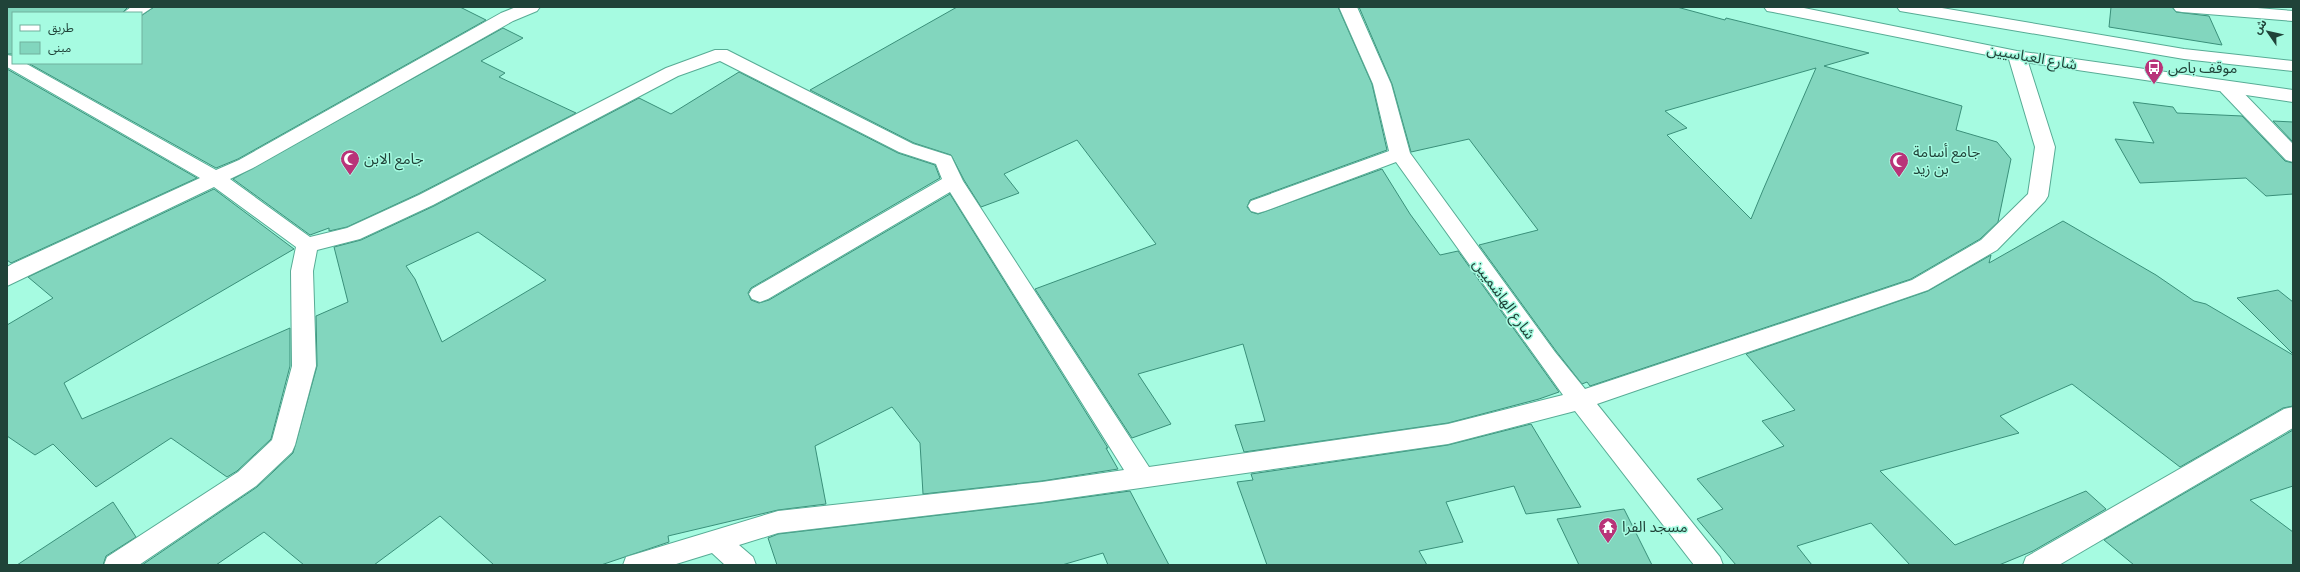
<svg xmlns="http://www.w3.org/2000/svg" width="2300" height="572" viewBox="0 0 2300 572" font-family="Cabin,'Noto Sans Arabic',sans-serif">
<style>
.building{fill:#82d6be;stroke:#3a907a;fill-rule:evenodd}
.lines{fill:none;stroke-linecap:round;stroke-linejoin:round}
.street-casing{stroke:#57ac95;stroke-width:2}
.secondary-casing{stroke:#57ac95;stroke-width:2}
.street{fill:#fff;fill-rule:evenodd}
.secondary{fill:#fff;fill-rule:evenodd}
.labels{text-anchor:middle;stroke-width:3;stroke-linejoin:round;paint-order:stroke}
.street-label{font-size:15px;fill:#204339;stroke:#a6fbe1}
.poi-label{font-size:15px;fill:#204339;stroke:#a6fbe1;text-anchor:start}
</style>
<rect width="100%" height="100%" fill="#a6fbe1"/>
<g class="building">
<polygon points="7,7 128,7 122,13 13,13 13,54 7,54"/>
<polygon points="154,7 460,7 486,20 238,159 216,168 28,63 141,63 141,16"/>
<polygon points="957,7 1338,7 1372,84 1387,150 1250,200 1247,207 1251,212 1258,214 1382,169 1410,214 1440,255 1458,251 1559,392 1539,399 1448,423 1244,452 1235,425 1265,421 1243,344 1138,374 1171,424 1132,438 1035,289 1156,244 1077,140 1004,174 1019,193 981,207 964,180 951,155 914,143 810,90"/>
<path d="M1359,7H1677L1725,20L1726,18L1869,53L1824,66L1962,106L1956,130L1997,142L2011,159L1998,222L1980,239L1911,279L1590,386L1587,382L1582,384L1556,351L1479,245L1538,230L1469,139L1411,152L1392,84ZM1816,68L1763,190L1751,219L1667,135L1687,128L1665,111Z"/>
<polygon points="2111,7 2172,7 2176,12 2209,16 2222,45 2109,27"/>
<polygon points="503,28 523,38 481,61 505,73 499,77 576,113 418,194 347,227 329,231 329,228 310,235 233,179"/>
<polygon points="7,69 197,178 11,263 7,260"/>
<path d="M739,72L898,153L935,165L940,178L751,288L748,293L751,300L759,303L769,300L950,194L1108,448H1106L1118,469L1042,481L923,494L920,443L892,407L815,446L826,504L778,510L668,536L669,542L601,565H494L440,516L374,565H304L264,532L216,565H142L257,487L293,453L317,366L316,316L348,302L334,247L361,240L434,206L639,98L671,114ZM478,232L546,280L442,342L415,279L406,266Z"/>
<polygon points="2133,102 2173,107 2177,113 2242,116 2285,161 2293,163 2293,194 2266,196 2246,178 2140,183 2115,139 2154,143"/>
<polygon points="2273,121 2293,122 2293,142"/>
<polygon points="214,189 294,249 64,383 82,419 290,328 290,366 271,439 237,471 227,477 171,438 96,487 53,444 35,455 7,436 7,325 53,298 28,277"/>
<polygon points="2063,221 2156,275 2194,301 2206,304 2293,355 2293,406 2283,408 2180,467 2072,384 2000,416 2019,433 1880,471 1955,545 2086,491 2106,509 2033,551 1999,565 1910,565 1871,523 1797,546 1812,565 1736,565 1697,519 1723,509 1697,479 1784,446 1762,421 1795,410 1746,354 1928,291 1991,255 1989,263"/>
<polygon points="2278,290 2293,302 2293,354 2237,298"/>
<polygon points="1531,424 1581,507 1526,514 1514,486 1446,502 1463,542 1419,551 1427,565 1267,565 1237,482 1253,480 1251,474 1448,445"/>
<polygon points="2293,430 2293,486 2250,500 2293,532 2293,565 2134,565 2104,540"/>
<polygon points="1130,491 1169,565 1108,565 1103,553 1062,565 777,565 768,538 778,534 1042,503"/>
<polygon points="113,502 136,537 106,556 103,565 17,565"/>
<polygon points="1624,509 1652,565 1579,565 1557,519"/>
</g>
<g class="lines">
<g class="street-casing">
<g id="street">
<polygon points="131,7 153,7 141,15 141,13 123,13"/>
<polygon points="516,7 540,7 537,11 513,21 253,168 230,179 310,237 347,228 419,195 666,68 715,50 727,50 913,144 951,156 963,181 1149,467 1448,424 1563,395 1396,162 1265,211 1258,213 1251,211 1248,206 1251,201 1389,151 1373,84 1339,7 1357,7 1391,84 1410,153 1555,352 1585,389 1912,280 1981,240 2028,194 2035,147 2008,56 2011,52 2023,52 2026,56 2055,147 2048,196 2045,201 1997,250 1928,290 1597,404 1720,557 1723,565 1694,565 1575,411 1448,444 1042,502 778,533 739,545 753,557 756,565 725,565 712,553 673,565 623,565 626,557 636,554 778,511 1042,482 1124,470 950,192 768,299 760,302 752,299 749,294 752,289 942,179 936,164 899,152 720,61 678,76 433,205 360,239 317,250 313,271 316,366 295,445 292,452 256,486 139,565 104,565 107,557 238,472 272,440 292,366 291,271 296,247 214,187 7,286 7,267 12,264 200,178 7,67 7,55 13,56 13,63 25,63 216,170 239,160 501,13"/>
<polygon points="2173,7 2245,7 2293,11 2293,21 2182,12 2176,11"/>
<polygon points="2228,82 2235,84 2293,144 2293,162 2286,160 2221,92 2219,88 2221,84"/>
<polygon points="2293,407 2293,428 2059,565 2023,565 2026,557 2284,409"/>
</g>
</g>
<g class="secondary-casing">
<g id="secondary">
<polygon points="1764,7 1799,7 2017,51 2293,90 2293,102 2017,61 1773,12 1767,11"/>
<polygon points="1897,7 1936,7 2184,49 2293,61 2293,71 2184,59 1906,12 1900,11"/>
</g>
</g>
<use href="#street" class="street"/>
<use href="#secondary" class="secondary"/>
</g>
<defs>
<g id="bus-pin" transform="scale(1)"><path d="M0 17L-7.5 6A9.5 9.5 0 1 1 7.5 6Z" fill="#b93479" stroke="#a6fbe1"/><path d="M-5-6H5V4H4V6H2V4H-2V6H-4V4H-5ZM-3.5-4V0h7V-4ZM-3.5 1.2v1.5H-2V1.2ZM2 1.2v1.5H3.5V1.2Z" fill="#fff"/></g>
<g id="mosque-pin" transform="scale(1)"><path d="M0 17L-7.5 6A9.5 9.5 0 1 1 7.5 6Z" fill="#b93479" stroke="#a6fbe1"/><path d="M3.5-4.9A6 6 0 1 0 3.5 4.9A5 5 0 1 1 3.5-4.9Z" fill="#fff"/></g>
<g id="temple-pin" transform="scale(1)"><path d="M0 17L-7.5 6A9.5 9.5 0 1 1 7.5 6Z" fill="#b93479" stroke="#a6fbe1"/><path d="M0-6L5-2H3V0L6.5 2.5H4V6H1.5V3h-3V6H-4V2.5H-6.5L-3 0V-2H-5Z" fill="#fff"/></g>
</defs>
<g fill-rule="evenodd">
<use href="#bus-pin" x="2154" y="68"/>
<use href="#mosque-pin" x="350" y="159"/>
<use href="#mosque-pin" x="1899" y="161"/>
<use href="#temple-pin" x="1608" y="527"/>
</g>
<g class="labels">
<g class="street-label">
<text transform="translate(2032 57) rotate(10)" y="5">شارع العباسيين</text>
<text transform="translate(1504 299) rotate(54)" y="5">شارع الهاشميين</text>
</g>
<g class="poi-label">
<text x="2168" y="73">موقف باص</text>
<text x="1913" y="157">جامع أسامة<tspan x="1913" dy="17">بن زيد</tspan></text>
<text x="364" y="164">جامع الابن</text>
<text x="1622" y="532">مسجد الفرا</text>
</g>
</g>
<rect width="2300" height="572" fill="none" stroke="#204339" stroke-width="16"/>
<rect x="12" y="12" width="130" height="52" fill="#a6fbe1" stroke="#70b19e"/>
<rect x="20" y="25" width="20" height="6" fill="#ffffff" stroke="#70b19e"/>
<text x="48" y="32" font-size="12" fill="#204339">طريق</text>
<rect x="20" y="42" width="20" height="12" fill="#82d6be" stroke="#70b19e"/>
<text x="48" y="52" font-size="12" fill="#204339">مبنى</text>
<g transform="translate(2268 32) rotate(304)" stroke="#a6fbe1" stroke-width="3" paint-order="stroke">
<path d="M0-3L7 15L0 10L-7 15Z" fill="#204339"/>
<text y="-6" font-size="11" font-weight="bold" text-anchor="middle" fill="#204339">ش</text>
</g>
</svg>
